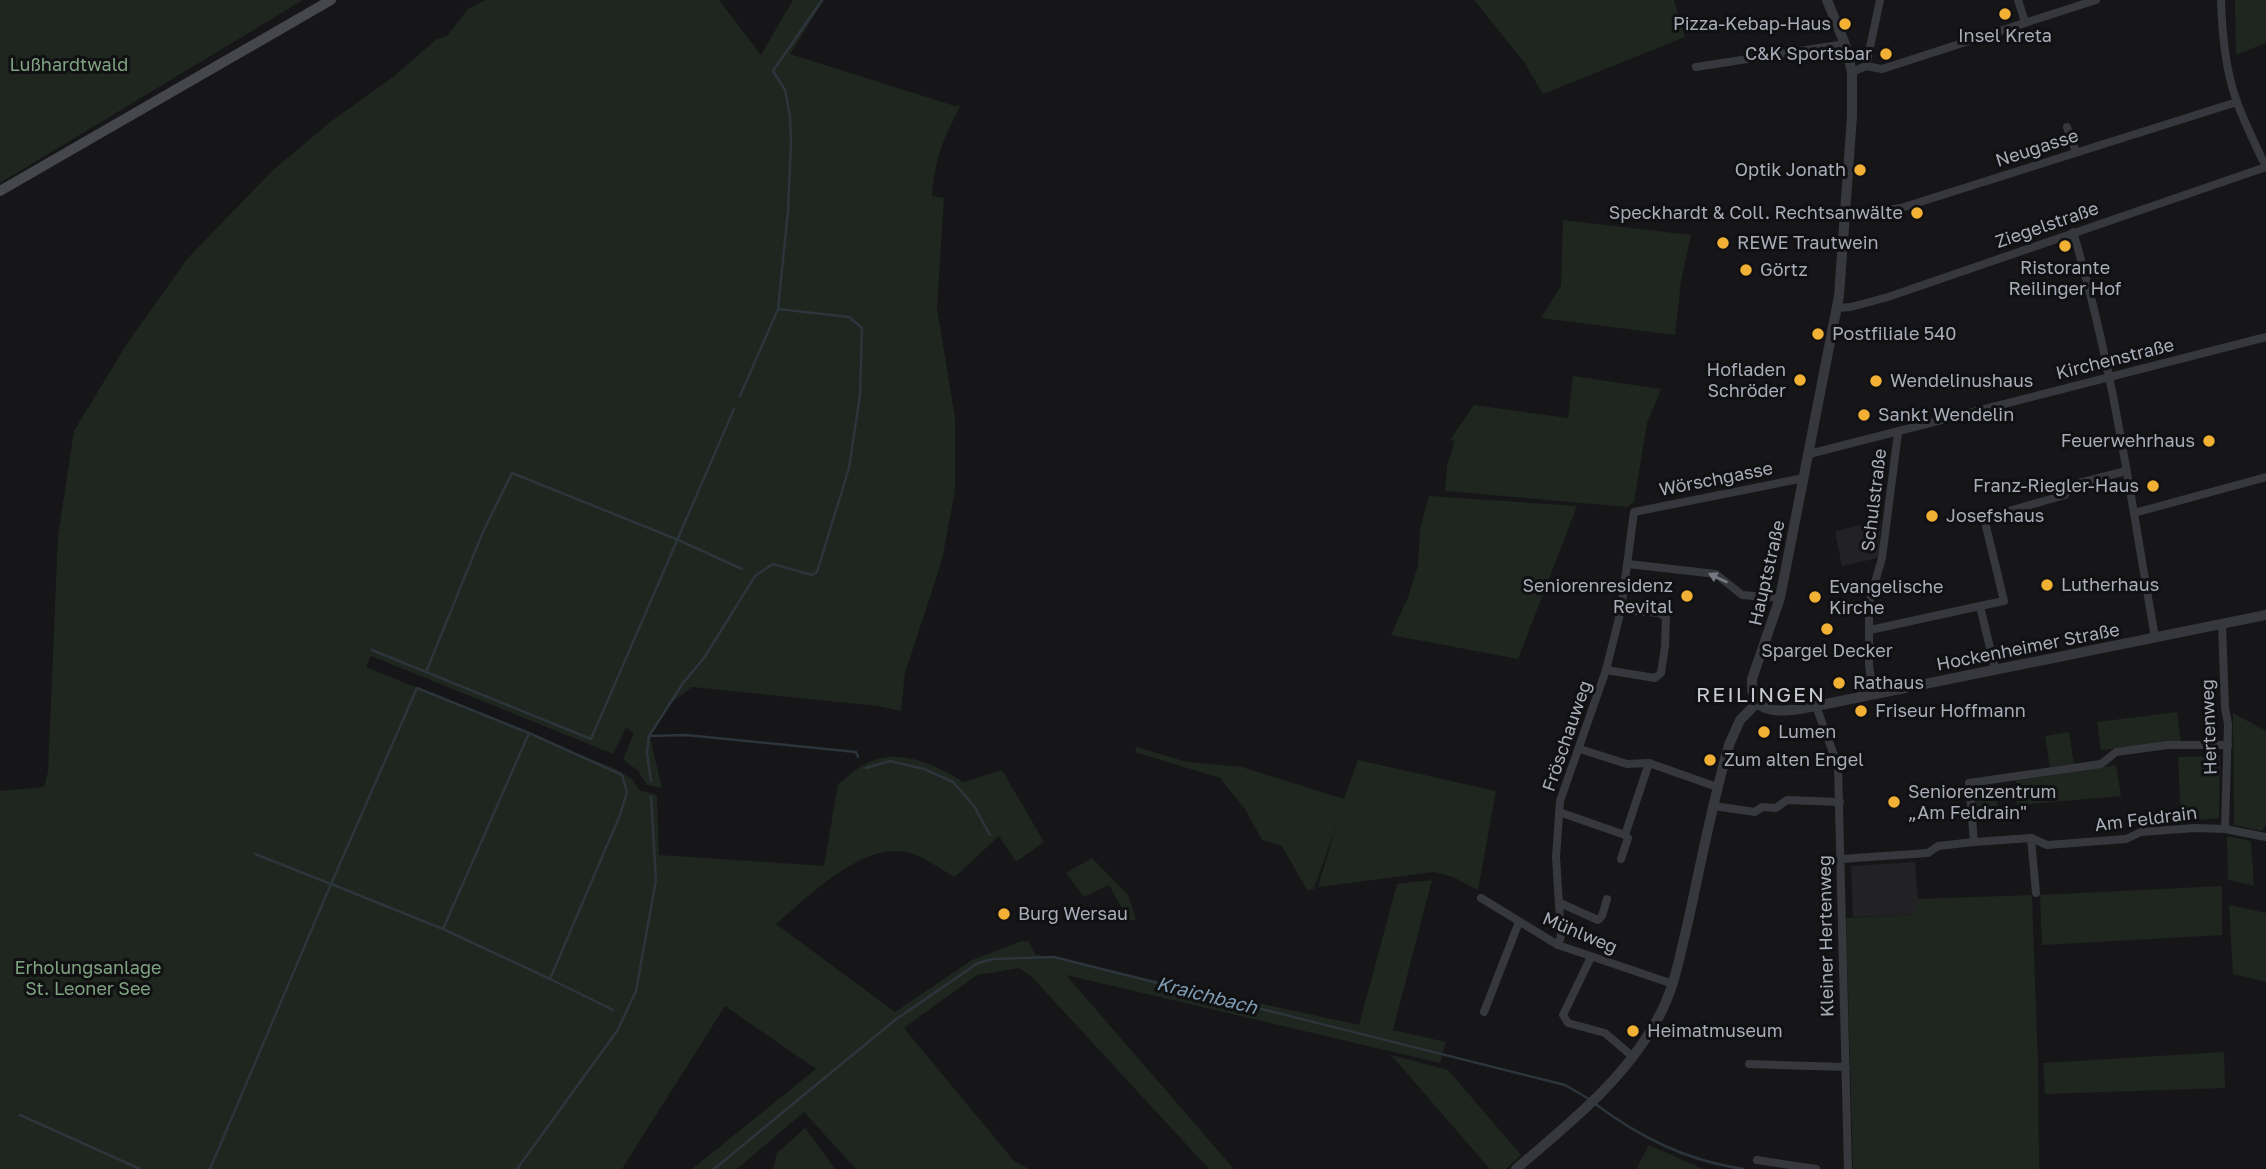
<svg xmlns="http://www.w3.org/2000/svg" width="2266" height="1169" viewBox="0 0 2266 1169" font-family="'Golos Text',sans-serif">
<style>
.built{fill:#222225}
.green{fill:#1e261f}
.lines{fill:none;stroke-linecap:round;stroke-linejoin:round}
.stream{stroke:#2c353c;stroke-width:2.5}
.minor{stroke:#37383d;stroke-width:8}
.tertiary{stroke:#37383d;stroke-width:10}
.secondary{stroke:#45474d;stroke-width:10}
.oneway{fill:#757881}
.poi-dot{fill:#f2b134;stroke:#111113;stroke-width:2.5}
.labels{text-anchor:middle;stroke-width:6;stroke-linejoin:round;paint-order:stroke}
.poi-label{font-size:18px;fill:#a8adb8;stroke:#111113;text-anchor:start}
.park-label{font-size:18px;fill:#7fa381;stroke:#111113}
.street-label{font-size:18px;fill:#a8adb8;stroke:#111113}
.water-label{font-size:19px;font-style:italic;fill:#7f9bb3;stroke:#111113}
.quarter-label{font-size:21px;letter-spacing:2px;fill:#c9ccd4;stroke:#111113}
</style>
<rect width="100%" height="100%" fill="#161618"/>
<g class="built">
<polygon points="1881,520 1878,558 1842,566 1835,531"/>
<polygon points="1915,862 1919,914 1853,917 1851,866"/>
</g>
<g class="green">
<polygon points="0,0 303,0 0,183"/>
<path d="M485,0H719L761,55L793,0H824L790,54L955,106L961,105C943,140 935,156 932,196L944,198L937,308L955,418V491L942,560L905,673L901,711L878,706L692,687L672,702L650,737L662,788L647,785L638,771L623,759L634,733L626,728L613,754L371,656L366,667L616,769L632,779L639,790L657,795L659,855L824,866L838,784C847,777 856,769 865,764C899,746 935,765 964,782L1002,770L1044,842L1016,862L999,836L955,877C940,869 922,855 906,852C861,843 808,897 776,924L895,1012L972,960L1022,941L1029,942L1035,954L1359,1025L1397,884L1432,880L1393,1030L1446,1042L1440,1063L1066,975L1234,1169H1209L1031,976L1019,968L977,975L904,1028L1014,1161L1029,1169H856L804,1112L737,1169H692L816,1069L725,1006L622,1169H0V791L44,787L48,772L58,536L74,431L126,345L187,259L272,171L329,123L394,76L437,39L447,36L468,9Z"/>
<polygon points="1474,0 1674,0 1685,37 1543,94 1524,62"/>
<polygon points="2235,0 2266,0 2266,43 2236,55"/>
<polygon points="1563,220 1691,235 1681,281 1675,335 1541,318 1561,286"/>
<polygon points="1573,376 1661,389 1647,423 1634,502 1627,507 1445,491 1447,465 1455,441 1450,440 1474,405 1568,418"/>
<polygon points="1429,496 1577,506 1518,659 1391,635 1409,595 1418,565 1420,529"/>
<polygon points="2177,712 2181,742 2101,750 2097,722"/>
<polygon points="2233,713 2266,731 2266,824 2262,831 2234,825"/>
<polygon points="2069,732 2074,764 2050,767 2045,736"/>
<polygon points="1137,747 1187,762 1242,767 1344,799 1358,760 1496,791 1478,890 1453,877 1434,872 1318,887 1337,823 1314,889 1307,890 1282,846 1262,840 1245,809 1220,778 1135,752"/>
<polygon points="2220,756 2219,818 2181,822 2178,757"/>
<polygon points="2116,765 2121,796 2017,805 2016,781"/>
<polygon points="1994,784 1998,808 1974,810 1973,793 1977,787"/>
<polygon points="2227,836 2251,841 2254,886 2228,880"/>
<polygon points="1092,858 1128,895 1136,919 1129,921 1109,885 1084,897 1066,873"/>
<polygon points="2222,886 2222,935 2042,945 2040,895"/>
<polygon points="2032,895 2038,1064 2039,1169 1853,1169 1846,918 1918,914 1917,899"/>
<polygon points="2229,905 2266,913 2266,982 2233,974"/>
<polygon points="2224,1052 2225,1088 2045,1094 2043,1063"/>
<polygon points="1391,1055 1448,1070 1521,1155 1506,1169 1490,1169"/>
<polygon points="805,1128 835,1169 773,1169 777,1153"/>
<polygon points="1649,1145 1703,1169 1639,1169 1637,1168"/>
</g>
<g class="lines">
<g class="stream">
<polyline points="778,309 788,211 791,142 790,116 785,90 773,71 822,0"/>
<polyline points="372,650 591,739 734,409"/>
<polyline points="426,672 483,532 512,473 676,539 742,569"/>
<polyline points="649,736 683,683 704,658 755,576 773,564 812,575 817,572 849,468 860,395 862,328 849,317 778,309 740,396"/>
<polyline points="866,768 890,761 924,769 953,782 974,806 990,835"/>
<polyline points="651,781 647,753 649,736 686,735 856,752 858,757"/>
<polyline points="255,854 331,884 417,688 529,733 622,775 627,792 620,815 550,979 443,929 529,733"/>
<polyline points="550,979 613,1010"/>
<path d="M1594,1103C1641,1138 1685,1160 1743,1169"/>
<polyline points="20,1115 140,1169"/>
<polyline points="210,1169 331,884 443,929"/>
<polyline points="517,1169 617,1031 636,991 656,880 651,797"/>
<polyline points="714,1169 895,1020 978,963 993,959 1054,957 1565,1085 1589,1099"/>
</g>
<g class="minor">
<polyline points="2018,0 2025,22"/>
<path d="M2221,0C2222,34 2225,70 2237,102C2245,124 2256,146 2266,167"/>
<polyline points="1866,66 1880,0"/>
<polyline points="1696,67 1845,44"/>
<polyline points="1852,72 1866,66 1882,69 2096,0"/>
<polyline points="2067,127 2076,152"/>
<polyline points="1845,215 1901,208 2237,102"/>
<path d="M2073,232C2113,363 2131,502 2155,637"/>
<polyline points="1837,308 1851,307 1888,297 2266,167"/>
<polyline points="1809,454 2266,337"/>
<polyline points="2134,513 2266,477"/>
<polyline points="1628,564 1716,574 1742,595 1780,598"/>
<polyline points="1980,606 2004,601 1984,518 2065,495 2071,485 2126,471"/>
<polyline points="2222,624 2225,708 2228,724 2225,829"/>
<polyline points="1870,630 1980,606 1995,669"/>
<polyline points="1606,670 1655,678 1661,673 1665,646 1666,618 1660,613 1621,610"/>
<polyline points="1873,694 1869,665 1869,603 1882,558 1898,433"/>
<polyline points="1816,706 1838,766 1848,1169"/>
<polyline points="1580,749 1627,764 1649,763 1717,787"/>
<polyline points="1714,806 1755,812 1762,807 1776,808 1787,800 1840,802"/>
<polyline points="1559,812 1625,835"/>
<polyline points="2031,838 2036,893"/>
<polyline points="1974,842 1969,783 2101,764 2116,752 2168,745 2228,745"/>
<polyline points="1621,859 1628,838 1625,835 1649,763"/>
<polyline points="1841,859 1928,853 1938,846 1974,842 2031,838 2047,845 2126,839 2141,832 2195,828 2225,829 2266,837"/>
<polyline points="1481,898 1558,945 1673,984"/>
<polyline points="1560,903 1598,920 1602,916 1607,899"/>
<polyline points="1558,945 1561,936 1556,857 1560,801 1606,670 1621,610 1634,512 1804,478"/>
<polyline points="1591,957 1563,1015 1568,1023 1605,1033 1632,1056"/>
<polyline points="1484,1012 1519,922"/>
<polyline points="1749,1064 1846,1067"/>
<polyline points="1757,1160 1816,1169"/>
</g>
<g class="tertiary">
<polyline points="1757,703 1752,690 1752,679 1780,598 1839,296 1852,116 1852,72 1845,44 1827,0"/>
<path d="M1757,703C1773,716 1797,709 1816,706L2266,615"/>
<path d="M1516,1169C1568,1124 1625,1080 1658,1018C1675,988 1680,954 1688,922C1701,863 1712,803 1729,745L1740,720L1757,703"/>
</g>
<polyline class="secondary" points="0,191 331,0"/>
</g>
<defs><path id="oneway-solid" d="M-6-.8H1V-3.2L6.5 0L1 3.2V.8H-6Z" transform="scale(1.75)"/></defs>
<use class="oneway" href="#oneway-solid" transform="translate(1718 578) rotate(-154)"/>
<g class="poi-dot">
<circle cx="2005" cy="14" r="7"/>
<circle cx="1845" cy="24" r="7"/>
<circle cx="1886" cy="54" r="7"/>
<circle cx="1860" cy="170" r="7"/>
<circle cx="1917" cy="213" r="7"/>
<circle cx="1723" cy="243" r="7"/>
<circle cx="2065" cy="246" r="7"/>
<circle cx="1746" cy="270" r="7"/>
<circle cx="1818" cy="334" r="7"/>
<circle cx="1800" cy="380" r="7"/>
<circle cx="1876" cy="381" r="7"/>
<circle cx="1864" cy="415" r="7"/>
<circle cx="2209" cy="441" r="7"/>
<circle cx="2153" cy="486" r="7"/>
<circle cx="1932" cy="516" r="7"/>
<circle cx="2047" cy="585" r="7"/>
<circle cx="1687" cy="596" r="7"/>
<circle cx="1815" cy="597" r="7"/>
<circle cx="1827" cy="629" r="7"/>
<circle cx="1839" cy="683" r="7"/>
<circle cx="1861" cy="711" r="7"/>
<circle cx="1764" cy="732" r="7"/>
<circle cx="1710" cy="760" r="7"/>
<circle cx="1894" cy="802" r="7"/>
<circle cx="1004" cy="914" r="7"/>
<circle cx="1633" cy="1031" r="7"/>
</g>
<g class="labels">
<g class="poi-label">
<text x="1831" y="30" text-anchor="end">Pizza-Kebap-Haus</text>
<text x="2005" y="42" text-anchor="middle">Insel Kreta</text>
<text x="1872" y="60" text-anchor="end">C&amp;K Sportsbar</text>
<text x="1846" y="176" text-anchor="end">Optik Jonath</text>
<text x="1903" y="219" text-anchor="end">Speckhardt &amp; Coll. Rechtsanwälte</text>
<text x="1737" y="249">REWE Trautwein</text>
<text x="2065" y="274" text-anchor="middle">Ristorante<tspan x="2065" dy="21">Reilinger Hof</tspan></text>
<text x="1760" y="276">Görtz</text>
<text x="1832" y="340">Postfiliale 540</text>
<text x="1786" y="376" text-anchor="end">Hofladen<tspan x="1786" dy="21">Schröder</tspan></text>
<text x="1890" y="387">Wendelinushaus</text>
<text x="1878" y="421">Sankt Wendelin</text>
<text x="2195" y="447" text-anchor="end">Feuerwehrhaus</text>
<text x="2139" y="492" text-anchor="end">Franz-Riegler-Haus</text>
<text x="1946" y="522">Josefshaus</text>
<text x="2061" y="591">Lutherhaus</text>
<text x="1673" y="592" text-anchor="end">Seniorenresidenz<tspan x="1673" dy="21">Revital</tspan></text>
<text x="1829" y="593">Evangelische<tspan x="1829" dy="21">Kirche</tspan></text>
<text x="1827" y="657" text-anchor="middle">Spargel Decker</text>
<text x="1853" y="689">Rathaus</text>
<text x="1875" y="717">Friseur Hoffmann</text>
<text x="1778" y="738">Lumen</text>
<text x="1724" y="766">Zum alten Engel</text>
<text x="1908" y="798">Seniorenzentrum<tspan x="1908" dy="21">„Am Feldrain"</tspan></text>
<text x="1018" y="920">Burg Wersau</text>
<text x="1647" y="1037">Heimatmuseum</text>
</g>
<g class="park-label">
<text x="69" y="71">Lußhardtwald</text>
<text x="88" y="974">Erholungsanlage<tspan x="88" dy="21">St. Leoner See</tspan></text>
</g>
<g class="street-label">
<text transform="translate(2037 148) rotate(-18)" y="6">Neugasse</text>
<text transform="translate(2047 225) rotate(-19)" y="6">Ziegelstraße</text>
<text transform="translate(2115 359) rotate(-14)" y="6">Kirchenstraße</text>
<text transform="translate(1716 479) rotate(-11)" y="6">Wörschgasse</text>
<text transform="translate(1874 500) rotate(-83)" y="6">Schulstraße</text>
<text transform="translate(1767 573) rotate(-77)" y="6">Hauptstraße</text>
<text transform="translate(2028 647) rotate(-11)" y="6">Hockenheimer Straße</text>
<text transform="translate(2209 727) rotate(-92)" y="6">Hertenweg</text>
<text transform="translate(1567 736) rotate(-71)" y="6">Fröschauweg</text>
<text transform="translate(2146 819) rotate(-7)" y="6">Am Feldrain</text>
<text transform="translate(1580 933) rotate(23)" y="6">Mühlweg</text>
<text transform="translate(1826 936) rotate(-91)" y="6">Kleiner Hertenweg</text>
</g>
<g class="water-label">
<text transform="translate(1207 995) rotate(14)" y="7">Kraichbach</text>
</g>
<g class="quarter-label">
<text x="1761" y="702">REILINGEN</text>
</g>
</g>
</svg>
